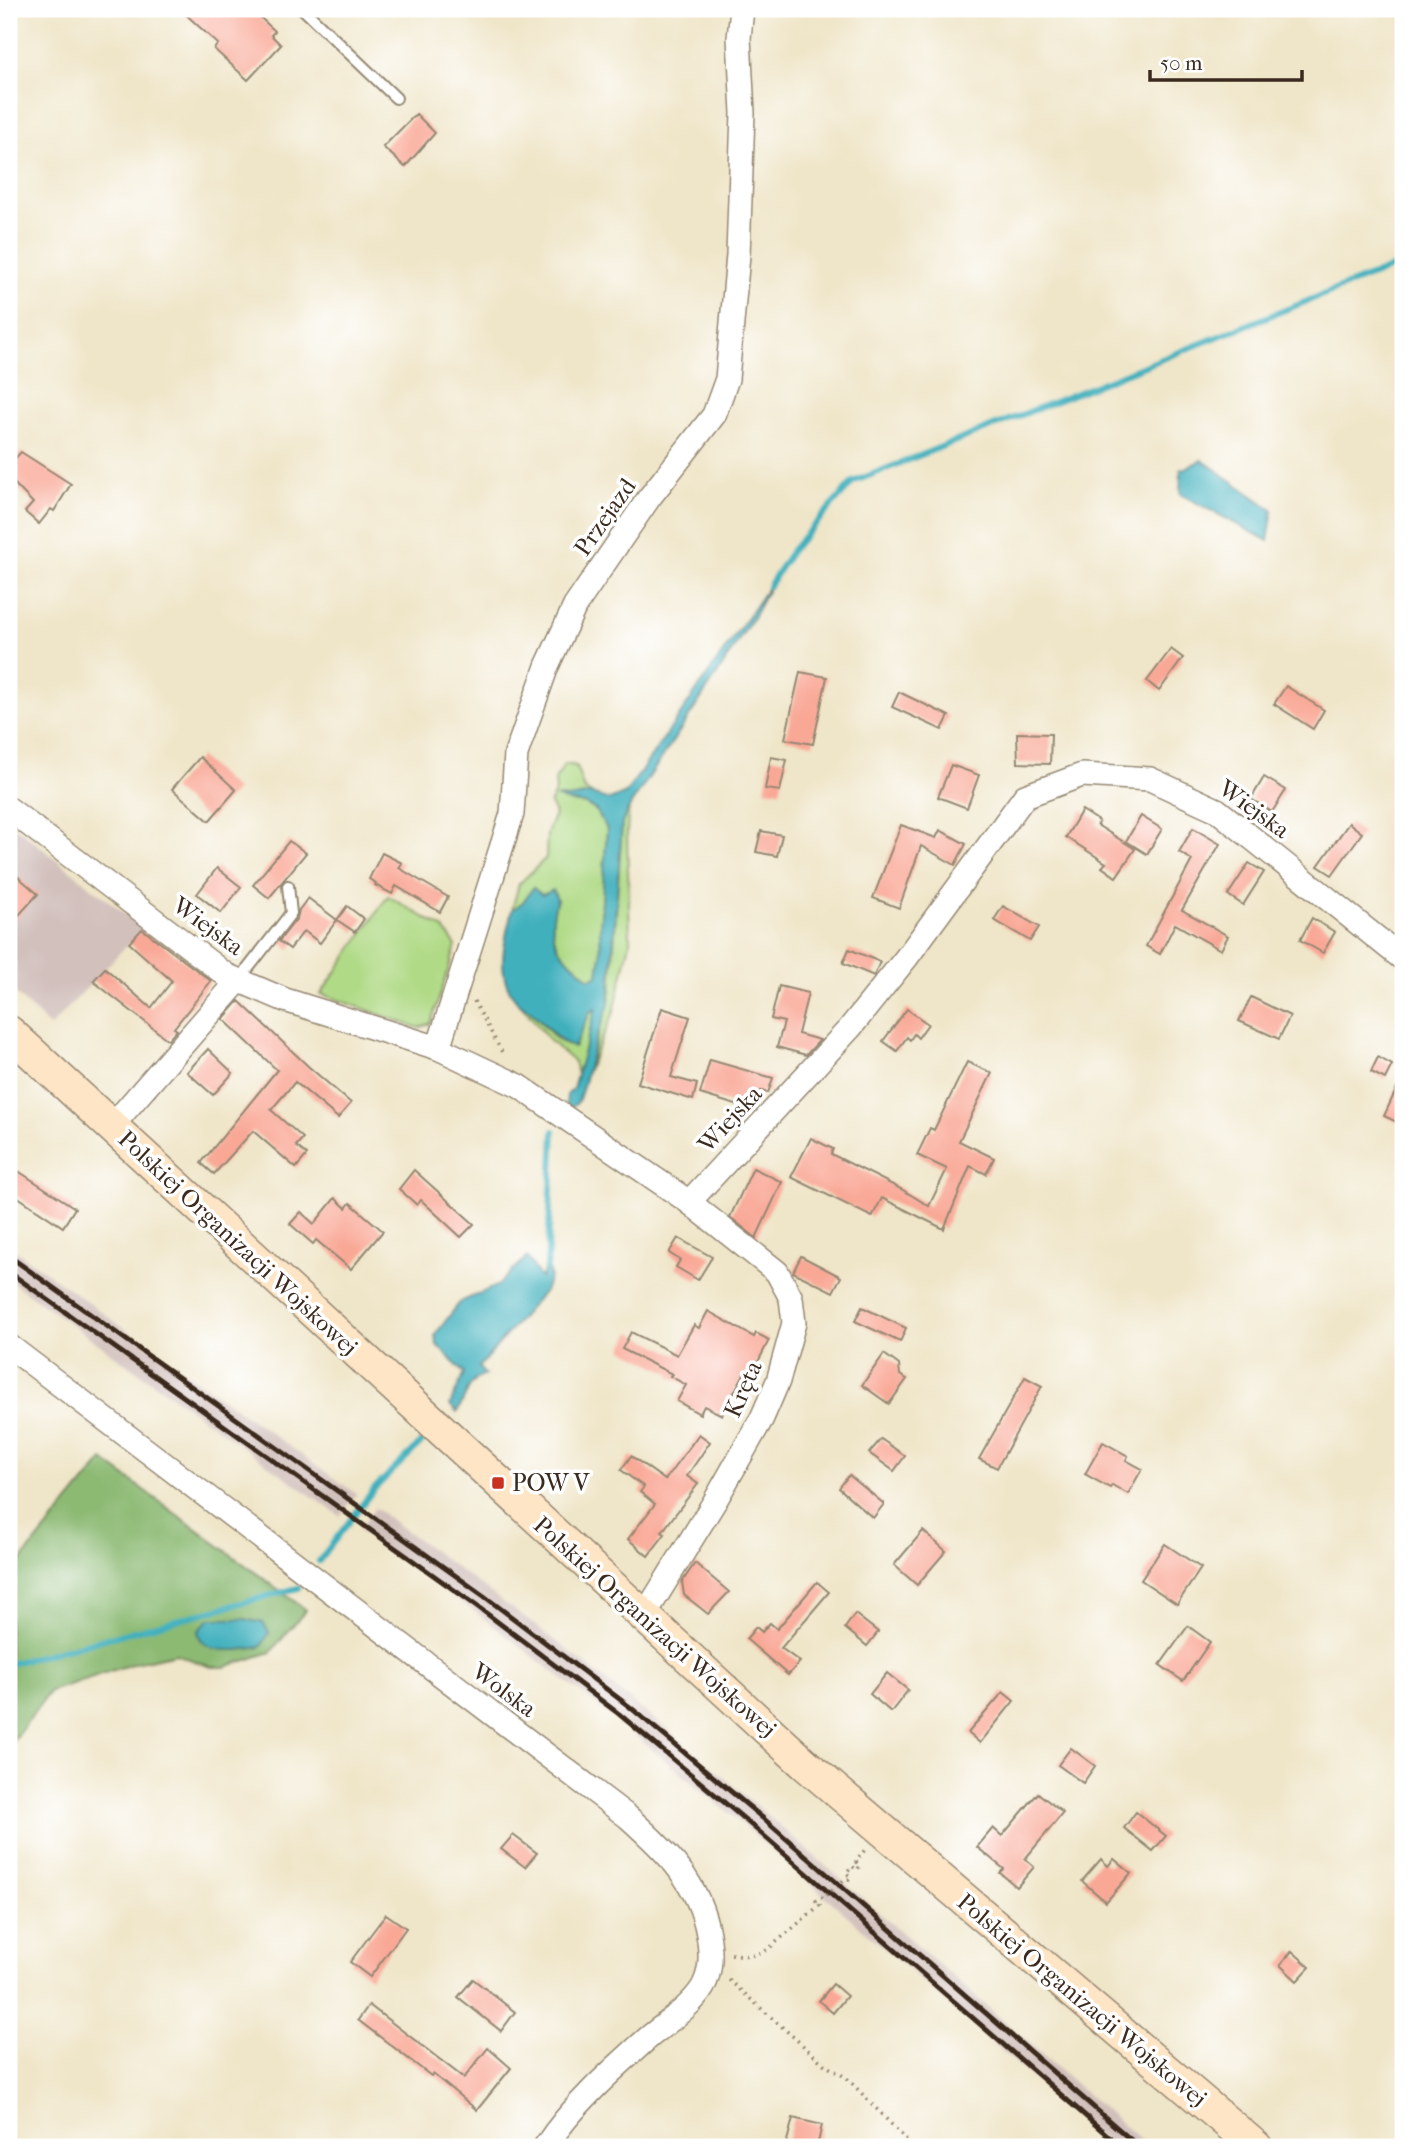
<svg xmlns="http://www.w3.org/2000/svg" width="1412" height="2156" viewBox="0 0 1412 2156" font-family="'IM FELL French Canon',serif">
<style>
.industrial{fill:#d1c0bc}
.green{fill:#b0da86;stroke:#768252;stroke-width:2}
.forest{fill:#8cba73;stroke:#647248;stroke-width:2}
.water{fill:#41b0bd;stroke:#3e6d6e;stroke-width:2}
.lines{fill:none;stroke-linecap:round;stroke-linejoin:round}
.stream{stroke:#41b0bd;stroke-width:6}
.building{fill:#f9a896}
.service-casing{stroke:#958873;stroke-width:14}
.minor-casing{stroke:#958873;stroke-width:26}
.secondary-casing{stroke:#958873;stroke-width:35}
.path{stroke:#958873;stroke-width:3.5;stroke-dasharray:2 5;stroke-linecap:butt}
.service{stroke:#fff;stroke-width:10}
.minor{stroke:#fff;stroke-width:23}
.secondary{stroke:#fee5c5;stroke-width:32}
.rail{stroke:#3b2a1e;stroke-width:5}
.poi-dot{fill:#c8321e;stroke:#fff;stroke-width:2.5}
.labels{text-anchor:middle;stroke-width:7;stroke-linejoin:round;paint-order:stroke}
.street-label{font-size:24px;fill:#3b2a1e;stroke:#fff}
.poi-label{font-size:24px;fill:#3b2a1e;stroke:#fff;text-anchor:start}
</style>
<rect width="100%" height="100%" fill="#fff"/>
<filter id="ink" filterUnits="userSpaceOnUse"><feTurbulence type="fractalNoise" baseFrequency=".0143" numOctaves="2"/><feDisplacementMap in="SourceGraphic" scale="14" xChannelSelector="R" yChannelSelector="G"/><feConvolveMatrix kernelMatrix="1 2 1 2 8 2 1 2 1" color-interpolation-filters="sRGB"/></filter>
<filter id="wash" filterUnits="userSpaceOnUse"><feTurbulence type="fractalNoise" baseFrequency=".00686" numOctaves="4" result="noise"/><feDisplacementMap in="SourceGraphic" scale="28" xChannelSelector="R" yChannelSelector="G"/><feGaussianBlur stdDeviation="1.57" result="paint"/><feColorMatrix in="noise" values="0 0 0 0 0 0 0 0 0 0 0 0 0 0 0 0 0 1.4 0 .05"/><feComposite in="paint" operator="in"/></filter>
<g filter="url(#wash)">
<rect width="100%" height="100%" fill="#efe5c8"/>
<g class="industrial">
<polygon points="9,822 143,928 50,1027 9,987"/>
<polygon points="9,1246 356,1494 340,1516 9,1280"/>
<polygon points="375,1508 560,1644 696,1753 1148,2147 1112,2147 747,1828 615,1719 474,1611 359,1530"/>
</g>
<g class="green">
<path d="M565,764L576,766L584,789L591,794L569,798L560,797L566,801L585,804L596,810L607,829L600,930L601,955L598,975L590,979C561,953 544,941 557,899L542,895L533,888L523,902L512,910L519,884L546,858L547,833L555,814L550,803L556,791L555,780Z"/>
<polygon points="629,806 627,832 630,943 614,1012 587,1072 611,992 622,823"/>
<polygon points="388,896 444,929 456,946 431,1023 419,1028 321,994"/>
<polygon points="519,1002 531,1011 557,1040 573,1047 590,1012 597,1006 577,1075 574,1062 550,1041"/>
</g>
<polygon class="forest" points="103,1460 306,1610 271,1652 225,1667 211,1667 176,1654 135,1663 50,1691 9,1746 9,1575"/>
<g class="water">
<polygon points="1202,460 1273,510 1268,541 1180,494 1181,470"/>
<path d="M773,580L754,616L716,676L630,806L622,823L609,1005L595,1041L582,1090L578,1102L571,1108L566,1105L567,1095L573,1089L596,1008L590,1012L574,1048C554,1038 548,1027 533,1013C529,1009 523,1007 519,1003C493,977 505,940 512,910L523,902L533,888L542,895L553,890L557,899C544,941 560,953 590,979L598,975L601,955L600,930L607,829L596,810L585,804L566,801L556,797L569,798L591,794L610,800L626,793Z"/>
<path d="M527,1257L541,1278L547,1263L550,1277L545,1290L479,1367L485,1375C469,1377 465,1400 457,1412L450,1405L464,1373L437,1345L435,1335L460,1302L497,1286Z"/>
<path d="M209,1619H244L263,1623L269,1632L261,1647C243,1650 201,1657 198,1631Z"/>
</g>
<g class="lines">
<g class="stream">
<polyline points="769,586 792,550 853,482 1403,263"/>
<polyline points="547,1269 554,1131"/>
<polyline points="319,1561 374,1489 422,1442"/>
<polyline points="9,1664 298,1588"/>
</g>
</g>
<g id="blocks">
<g class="building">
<polygon points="180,9 251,9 275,31 271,35 281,45 248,80 214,49 218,44"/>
<polygon points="416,114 435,133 405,167 383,147"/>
<polygon points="21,452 71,484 54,511 51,509 39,524 25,512 33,503 9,478 9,465"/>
<polygon points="1171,649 1183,658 1159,691 1147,681"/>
<polygon points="800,672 827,677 813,744 785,739"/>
<polygon points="1286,686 1324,710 1313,729 1274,704"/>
<polygon points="899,692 949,716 942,730 892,707"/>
<polygon points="1017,733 1051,734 1050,764 1018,763"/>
<polygon points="200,757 236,790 209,821 172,789"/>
<polygon points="771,757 787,760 780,791 765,789"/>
<polygon points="951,765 979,775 967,808 938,797"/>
<polygon points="1264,777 1286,790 1272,812 1251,799"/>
<polygon points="1082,810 1099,821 1097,825 1135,849 1116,877 1102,867 1106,863 1066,837"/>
<polygon points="1141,816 1162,829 1147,854 1126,841"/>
<polygon points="1349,823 1362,833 1332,875 1318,866"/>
<polygon points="901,825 936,838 940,830 966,844 955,865 921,846 899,908 873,898"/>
<polygon points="1193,828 1220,844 1182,910 1228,936 1221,950 1175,924 1160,954 1146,946 1192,860 1179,852"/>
<polygon points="761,831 782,835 777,856 756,852"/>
<polygon points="289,841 306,853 269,898 253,885"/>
<polygon points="382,853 402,863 399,868 448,897 440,912 396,886 392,894 375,885 376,883 369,879"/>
<polygon points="1249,863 1264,872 1243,905 1228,895"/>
<polygon points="217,868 241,887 221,913 197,894"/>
<polygon points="9,869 38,894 9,926"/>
<polygon points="308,898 337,920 320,943 304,931 290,949 279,941 297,918 299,910"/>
<polygon points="347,906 364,919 355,932 337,920"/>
<polygon points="1003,906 1039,927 1030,941 994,920"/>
<polygon points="1312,918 1335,932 1323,953 1300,940"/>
<polygon points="142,929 211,981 174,1028 177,1030 168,1040 93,981 105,968 151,1008 172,981 129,943"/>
<polygon points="849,949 880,962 874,976 843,963"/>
<polygon points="779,986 808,993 798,1034 820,1040 806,1055 777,1047 784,1022 771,1019"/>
<polygon points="1251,997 1290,1016 1279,1039 1239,1021"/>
<polygon points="239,1001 309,1067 351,1103 338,1118 295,1082 271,1110 303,1138 296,1146 307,1155 296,1168 253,1131 214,1174 201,1163 277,1070 223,1019"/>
<polygon points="662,1008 690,1017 671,1077 697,1084 693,1100 638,1083"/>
<polygon points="907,1009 928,1024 918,1038 914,1034 910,1040 907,1037 897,1051 883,1041"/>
<polygon points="208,1049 233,1073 213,1095 187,1072"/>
<polygon points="1378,1057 1392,1065 1385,1079 1371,1072"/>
<polygon points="710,1060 773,1078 768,1093 761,1091 758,1101 752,1100 749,1109 700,1094"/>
<polygon points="967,1062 992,1073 959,1141 994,1158 986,1174 970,1166 944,1229 882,1198 872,1217 791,1177 811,1138 833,1149 831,1154 903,1190 929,1206 947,1169 917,1155 930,1128 934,1130"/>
<polygon points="1403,1075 1403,1125 1384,1116"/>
<polygon points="9,1165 75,1208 63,1227 9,1191"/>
<polygon points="753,1168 782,1182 756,1238 730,1217"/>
<polygon points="414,1170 474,1224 461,1237 421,1200 417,1205 399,1189"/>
<polygon points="335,1198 346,1208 350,1203 383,1231 351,1269 316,1240 313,1244 290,1224 301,1212 314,1224"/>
<polygon points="678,1238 712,1257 698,1280 676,1267 680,1260 669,1253"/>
<polygon points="801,1256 841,1277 833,1292 793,1272"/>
<polygon points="862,1307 906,1328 900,1342 855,1321"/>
<polygon points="708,1311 754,1337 756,1333 769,1340 750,1378 744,1374 722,1415 704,1406 700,1414 677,1401 686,1385 670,1376 672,1374 622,1349 631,1332 677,1355 694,1325 699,1328"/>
<polygon points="884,1354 899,1365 900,1375 907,1379 889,1404 862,1385"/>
<polygon points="1025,1377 1042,1386 997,1468 979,1459"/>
<polygon points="699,1434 710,1442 687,1476 698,1484 662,1532 665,1534 648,1556 628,1539 655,1504 640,1492 644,1487 621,1470 631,1456 665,1480"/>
<polygon points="881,1439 905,1456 894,1471 869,1453"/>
<polygon points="1103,1442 1128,1456 1126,1460 1142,1469 1128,1494 1112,1485 1110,1488 1085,1474"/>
<polygon points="849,1475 884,1504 873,1518 839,1488"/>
<polygon points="923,1531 946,1551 917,1585 894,1565"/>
<polygon points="1165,1544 1201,1568 1177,1604 1141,1580"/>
<polygon points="695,1563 729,1592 708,1614 684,1595 682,1582"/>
<polygon points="817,1582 829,1592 781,1648 800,1662 788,1675 746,1639 756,1627 762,1632 770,1623 777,1629"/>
<polygon points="855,1614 878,1632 867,1646 845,1628"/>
<polygon points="1188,1626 1210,1642 1183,1681 1160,1665"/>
<polygon points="887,1673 908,1690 891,1712 870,1694"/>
<polygon points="1003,1692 1014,1701 980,1743 968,1733"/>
<polygon points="1071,1748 1095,1766 1083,1783 1058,1765"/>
<polygon points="1038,1793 1063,1813 1025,1859 1034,1867 1017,1887 1000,1873 1004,1869 977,1847 993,1828 1002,1836"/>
<polygon points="1136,1812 1166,1836 1153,1851 1124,1828"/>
<polygon points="513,1835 537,1853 525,1867 501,1849"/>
<polygon points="1101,1859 1108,1866 1114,1859 1131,1873 1106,1902 1082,1881"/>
<polygon points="386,1914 406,1928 370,1977 350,1962"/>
<polygon points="1292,1951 1310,1967 1297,1981 1280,1965"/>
<polygon points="473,1979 515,2012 501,2031 458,1997"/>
<polygon points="833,1984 847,1996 833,2013 819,2001"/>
<polygon points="369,2005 464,2078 488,2048 511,2068 477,2110 433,2074 431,2076 358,2020"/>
<polygon points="793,2118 822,2125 817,2147 786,2145"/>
</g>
</g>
</g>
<g filter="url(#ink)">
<use href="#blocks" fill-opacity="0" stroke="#958873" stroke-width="2"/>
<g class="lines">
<g class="service-casing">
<g id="service">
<polyline points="303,9 396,98"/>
<polyline points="239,980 291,913 288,886"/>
</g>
</g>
<g class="minor-casing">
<g id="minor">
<polyline points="9,809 226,975 285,1000 438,1048 519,1086 689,1202 777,1272 791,1298 794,1323 778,1381 762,1418 715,1501 644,1616"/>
<polyline points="438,1048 512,814 516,754 547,666 575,606 649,498 714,415 727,379 738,255 743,113 739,38 742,9"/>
<polyline points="111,1127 239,980"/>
<polyline points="689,1202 850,1028 907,957 1025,796 1082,775 1150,779 1217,810 1403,959"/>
<path d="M9,1346L628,1817C666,1851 699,1882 708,1934C711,1952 712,1970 703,1987C691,2007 666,2023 648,2038C611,2071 572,2106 545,2147"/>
</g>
</g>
<g class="secondary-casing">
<polyline id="secondary" points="9,1032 806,1765 1256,2147"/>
</g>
<g class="path">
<polyline points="474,1001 504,1056"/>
<polyline points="731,1954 751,1956 767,1950 820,1905 816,1901 821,1897 823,1899 845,1879 849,1879 851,1877 846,1873 852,1866 857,1870 860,1866 856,1862 866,1848"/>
<polyline points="729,1980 825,2065 847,2078 913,2147"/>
</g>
<use href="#service" class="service"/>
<use href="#minor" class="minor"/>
<use href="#secondary" class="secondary"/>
<g class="rail">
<polyline points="9,1256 484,1596 630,1707 765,1820 1139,2147"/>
<polyline points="9,1272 478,1607 619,1714 756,1829 1121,2147"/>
</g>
</g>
</g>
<rect class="poi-dot" x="491" y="1476" width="14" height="14" rx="3.5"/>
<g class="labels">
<g class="street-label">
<text transform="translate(605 517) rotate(-55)" y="8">Przejazd</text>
<text transform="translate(1254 809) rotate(36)" y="8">Wiejska</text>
<text transform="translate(208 926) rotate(36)" y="8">Wiejska</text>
<text transform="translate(730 1119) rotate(-47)" y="8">Wiejska</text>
<text transform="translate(238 1243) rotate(43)" y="8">Polskiej Organizacji Wojskowej</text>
<text transform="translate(743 1389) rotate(-66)" y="8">Kręta</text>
<text transform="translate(655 1627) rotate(42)" y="8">Polskiej Organizacji Wojskowej</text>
<text transform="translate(504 1690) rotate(37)" y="8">Wolska</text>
<text transform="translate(1082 2000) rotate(40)" y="8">Polskiej Organizacji Wojskowej</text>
</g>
<g class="poi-label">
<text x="512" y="1491">POW V</text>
</g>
</g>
<rect width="1412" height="2156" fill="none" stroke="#fff" stroke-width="35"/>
<path d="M1150 70v10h152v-10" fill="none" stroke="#3b2a1e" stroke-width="3.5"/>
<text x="1160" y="70" font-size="21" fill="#3b2a1e" stroke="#ffffff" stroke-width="5" paint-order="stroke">50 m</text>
</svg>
